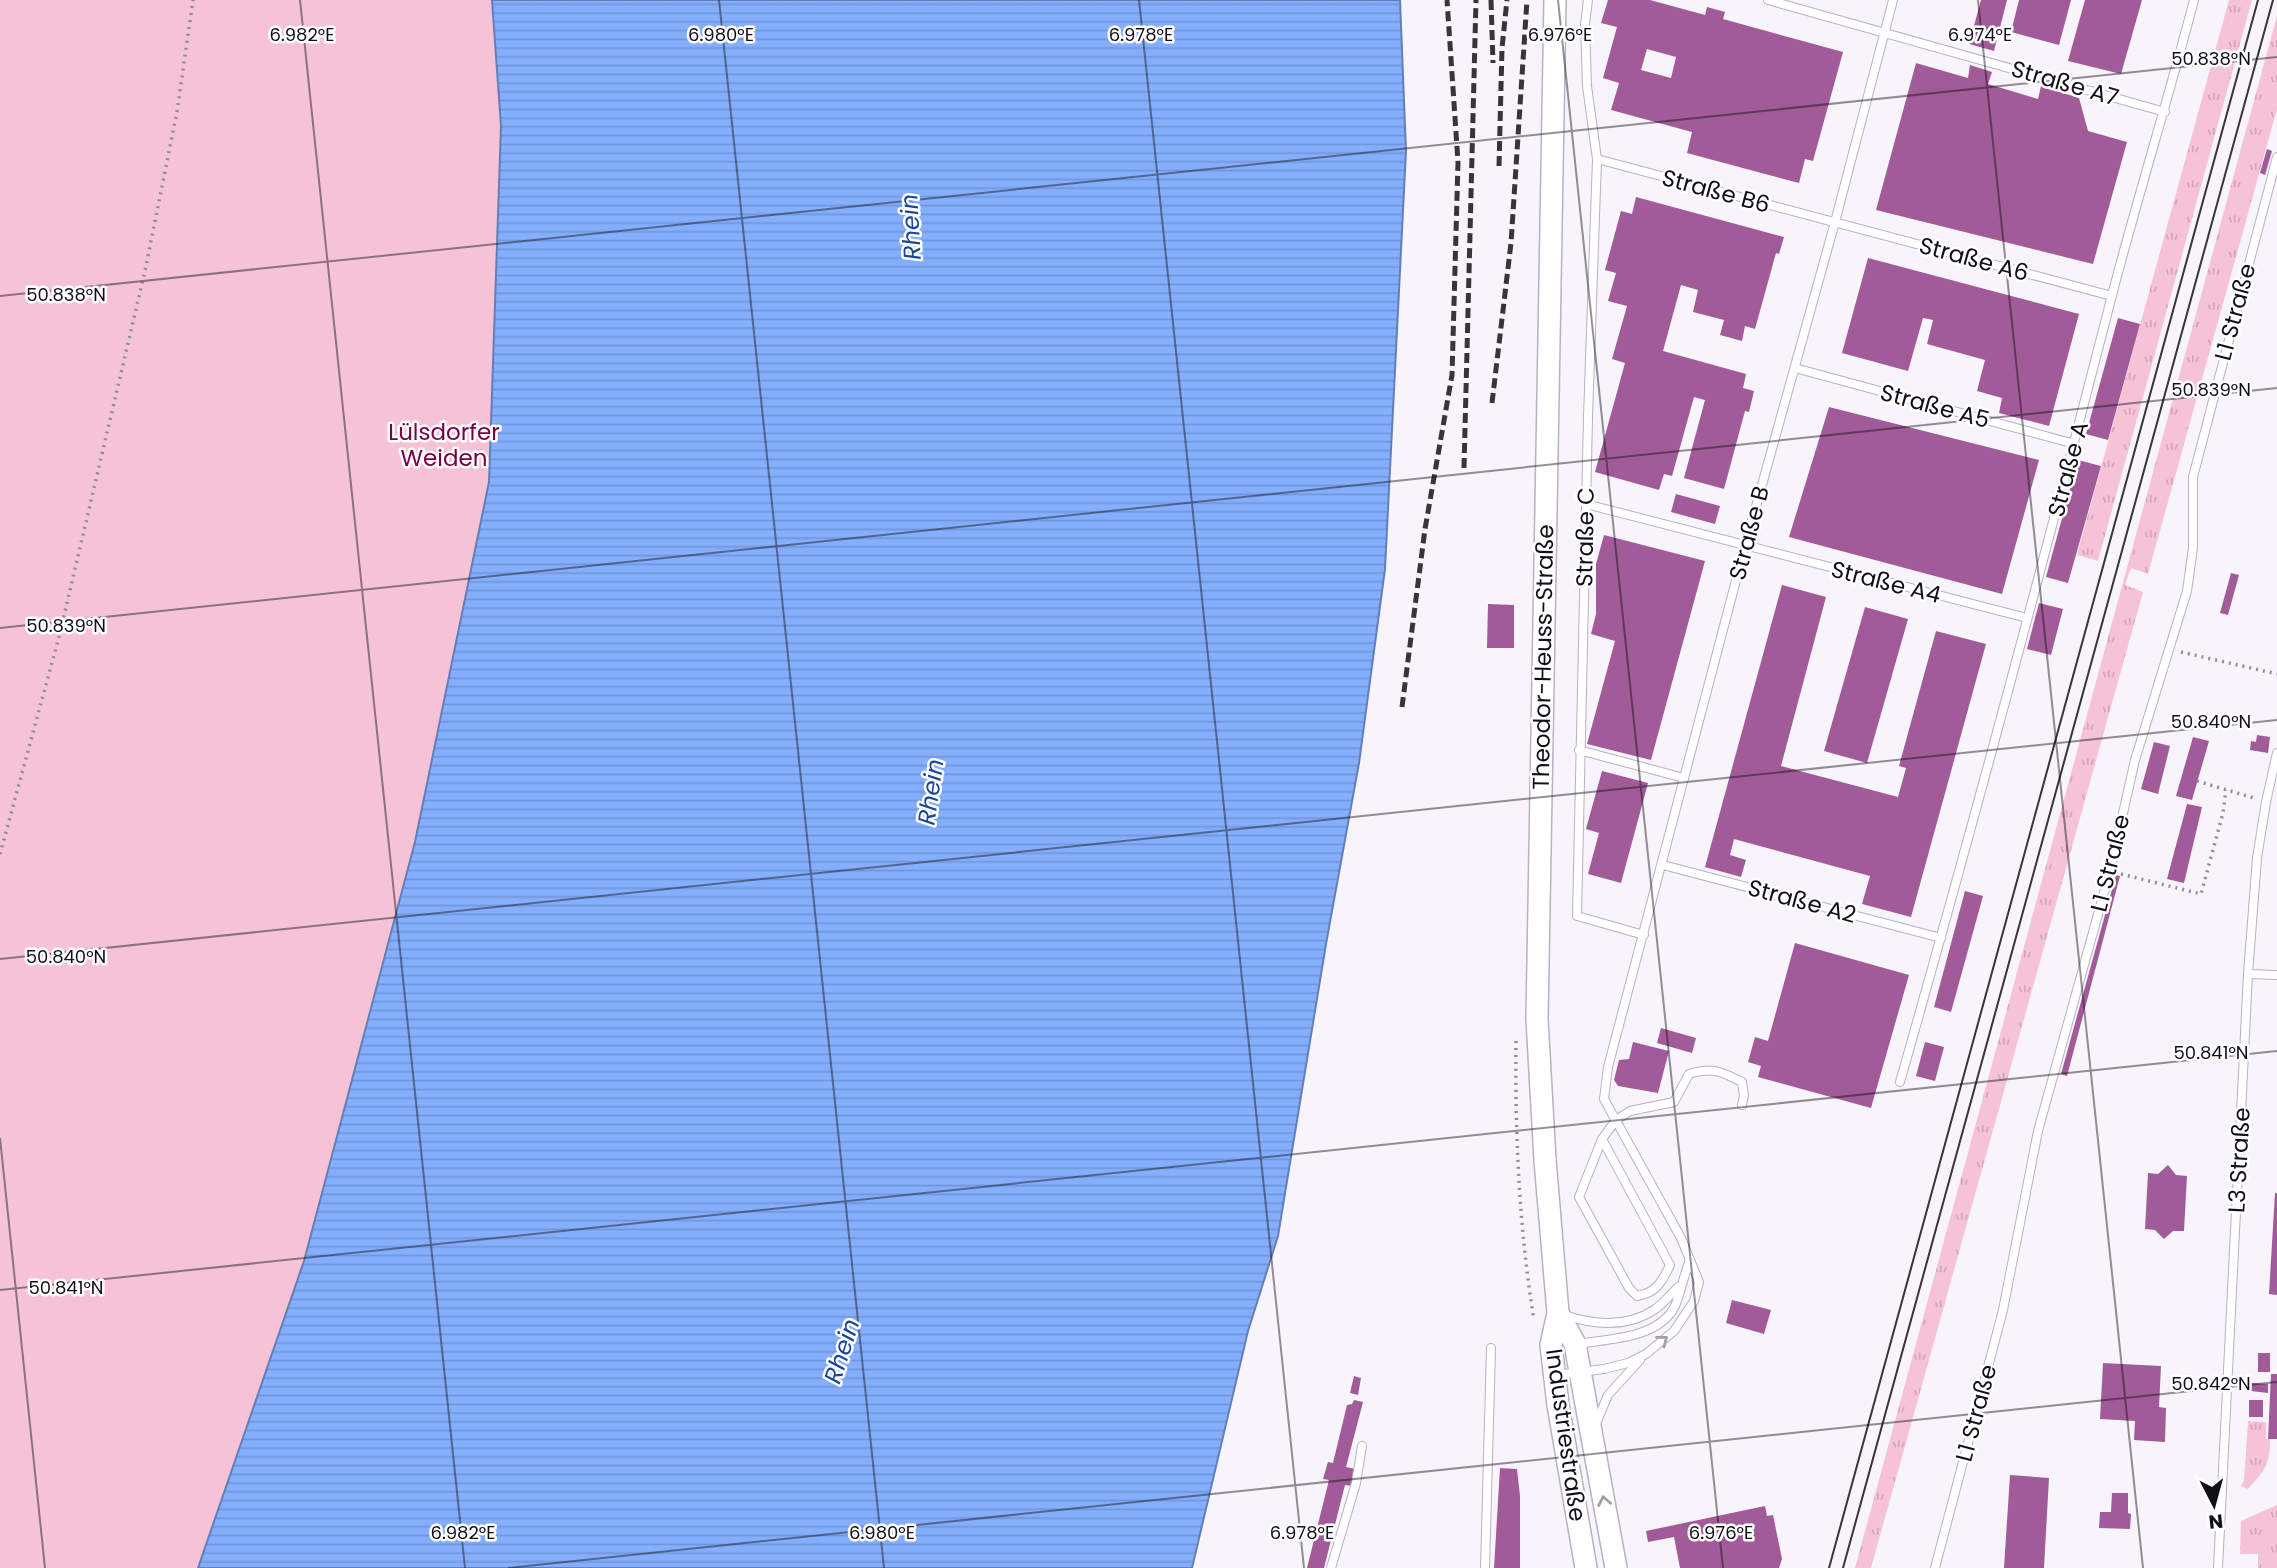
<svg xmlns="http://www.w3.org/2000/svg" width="2277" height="1568" viewBox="0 0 2277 1568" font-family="Poppins,sans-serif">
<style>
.grass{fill:url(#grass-tufts)}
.park{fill:#f6c3d6}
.water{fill:url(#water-rules);stroke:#627fb8;stroke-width:2}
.building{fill:#a15b98;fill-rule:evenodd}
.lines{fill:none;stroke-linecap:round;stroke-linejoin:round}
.service-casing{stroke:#b9b0c3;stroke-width:10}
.secondary-casing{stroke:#b9b0c3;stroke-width:24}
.path{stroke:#918d95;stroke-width:3.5;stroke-dasharray:2 5;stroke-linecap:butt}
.service{stroke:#fff;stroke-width:8}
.secondary{stroke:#fff;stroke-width:21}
.tram{stroke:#37343b;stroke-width:2}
.rail{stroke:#37343b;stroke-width:5;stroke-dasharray:10 5;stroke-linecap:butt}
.oneway{stroke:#a09fa1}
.ticks{fill:none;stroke:#110e15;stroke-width:2;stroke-opacity:0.45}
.labels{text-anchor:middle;stroke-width:5;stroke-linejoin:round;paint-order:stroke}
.street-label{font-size:23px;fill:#110e15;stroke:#fff}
.park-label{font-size:23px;fill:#760043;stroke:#fff}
.water-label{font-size:24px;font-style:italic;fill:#18459e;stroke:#fff}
.ticks-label{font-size:18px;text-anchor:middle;fill:#110e15;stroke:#fff;stroke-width:5;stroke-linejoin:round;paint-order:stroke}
</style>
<defs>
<pattern id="grass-tufts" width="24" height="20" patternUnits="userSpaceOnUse" patternTransform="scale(1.75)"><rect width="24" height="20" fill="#f6c3d6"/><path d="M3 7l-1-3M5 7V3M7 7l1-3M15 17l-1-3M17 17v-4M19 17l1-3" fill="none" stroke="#d2a6b7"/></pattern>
<pattern id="water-rules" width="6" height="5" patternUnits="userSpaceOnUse" patternTransform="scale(1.75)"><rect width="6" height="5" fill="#85affe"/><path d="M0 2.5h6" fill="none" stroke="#7295d9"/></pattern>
</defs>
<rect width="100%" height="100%" fill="#f8f4fc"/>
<g class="grass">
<polygon points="2229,0 2252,0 2098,561 2077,555"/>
<polygon points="2277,16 2277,109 2148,574 2131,568 2125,585 2143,592 1871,1568 1855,1568"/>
<path d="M2248,1421L2266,1422V1439H2270C2270,1465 2265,1470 2248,1489L2241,1486L2244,1480Z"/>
<polygon points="2277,1505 2277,1568 2258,1568 2258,1554 2240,1554 2241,1521"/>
</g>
<polygon class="park" points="0,0 915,0 559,1568 0,1568"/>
<polygon class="water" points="492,0 1400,0 1406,151 1385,569 1359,763 1326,944 1278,1236 1248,1331 1192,1568 198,1568 304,1261 415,842 489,482 501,126"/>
<g class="building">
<path d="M1608,0H1650L1705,15L1707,7L1725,12L1723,19L1843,52L1813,161L1805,159L1799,183L1687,153L1692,132L1611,110L1619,83L1603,78L1617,27L1601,23ZM1647,49L1676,57L1671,78L1641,70Z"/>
<polygon points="1981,0 2007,0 1994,51 1969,44"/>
<polygon points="2019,0 2071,0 2059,45 2011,32"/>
<polygon points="2085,0 2142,0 2121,74 2068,61"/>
<polygon points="1916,63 1968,78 1970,65 1992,72 1988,84 2038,99 2041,86 2079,98 2088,131 2127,142 2093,264 1876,210"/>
<polygon points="2267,149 2272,151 2265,175 2260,173"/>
<polygon points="1636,197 1784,237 1779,254 1776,253 1755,329 1745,326 1742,341 1720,335 1724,320 1693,312 1698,290 1681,285 1663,351 1746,374 1743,388 1754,391 1749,412 1745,411 1724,489 1684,478 1705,400 1694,397 1672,476 1664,474 1659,490 1595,472 1625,363 1612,359 1627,306 1608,301 1616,273 1605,270 1621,211 1632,214"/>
<polygon points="1868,258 2079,314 2049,426 1999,413 2002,398 1977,391 1985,360 1927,344 1933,320 1923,318 1908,371 1842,353"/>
<polygon points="2118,318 2140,324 2108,440 2086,434"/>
<polygon points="1829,407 2039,460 2002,594 1789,537"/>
<polygon points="2078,460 2101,466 2068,583 2046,577"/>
<polygon points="1676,494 1720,506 1715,524 1671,512"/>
<polygon points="1604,535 1705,561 1651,760 1587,744 1615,641 1591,634 1596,614 1596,564"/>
<polygon points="2231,573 2239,575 2228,615 2220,613"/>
<polygon points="1782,585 1826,597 1781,766 1898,797 1906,768 1899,766 1936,631 1986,644 1911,917 1862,904 1870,876 1734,839 1730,855 1746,860 1741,877 1705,867"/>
<polygon points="2039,603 2063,609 2051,655 2027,649"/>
<polygon points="1488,604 1514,605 1514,648 1487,648"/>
<polygon points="1865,607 1908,619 1867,763 1824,751"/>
<polygon points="2257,735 2270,737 2268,753 2250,750 2251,741 2256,742"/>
<polygon points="2193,737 2209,741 2192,800 2176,796"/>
<polygon points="2154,742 2170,746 2158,794 2141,789"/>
<polygon points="1602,771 1648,783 1621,883 1588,874 1599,833 1586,829"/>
<polygon points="2187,804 2202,807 2184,883 2167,879"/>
<polygon points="2116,875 2120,876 2067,1076 2061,1074"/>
<polygon points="1965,891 1983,896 1951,1012 1934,1007"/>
<polygon points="1795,943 1909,975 1871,1108 1758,1077 1761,1066 1748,1062 1755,1037 1768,1041"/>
<polygon points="1661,1028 1696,1038 1692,1053 1657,1043"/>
<polygon points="1633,1042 1669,1051 1658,1093 1618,1086 1614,1080 1619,1060 1629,1059"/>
<polygon points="1925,1042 1944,1047 1935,1081 1916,1076"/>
<polygon points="2168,1165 2176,1175 2187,1176 2184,1231 2173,1231 2164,1239 2155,1230 2145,1229 2148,1173 2158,1174"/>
<polygon points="2275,1193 2277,1193 2277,1295 2269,1294"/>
<polygon points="1732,1300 1771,1310 1764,1334 1726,1323"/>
<rect x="2258" y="1353" width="12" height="19"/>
<polygon points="2103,1363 2161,1366 2159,1407 2166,1408 2165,1442 2134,1440 2135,1421 2100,1419"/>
<polygon points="2271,1374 2277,1374 2277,1439 2268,1439"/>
<polygon points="1354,1376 1361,1378 1358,1395 1350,1393"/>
<polygon points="2251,1383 2268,1384 2268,1393 2251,1391"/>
<polygon points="1354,1400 1363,1402 1346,1467 1356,1469 1352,1486 1345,1485 1324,1568 1307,1568 1329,1480 1323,1479 1328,1462 1333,1463 1347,1405 1352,1404"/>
<rect x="2249" y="1400" width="14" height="17"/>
<polygon points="1500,1468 1517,1469 1520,1496 1520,1568 1494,1568"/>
<polygon points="2010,1475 2049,1478 2044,1568 2004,1568"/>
<polygon points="2112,1493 2128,1493 2128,1513 2131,1514 2130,1529 2099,1528 2100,1512 2111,1512"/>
<polygon points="1765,1506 1767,1516 1773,1515 1782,1559 1779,1568 1680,1568 1674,1537 1648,1542 1646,1531"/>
</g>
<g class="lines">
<g class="service-casing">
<g id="service">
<polyline points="1588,0 1585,24 1587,86 1597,159 1588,417 1577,916 1644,935"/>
<polyline points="1768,0 2165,112"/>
<polyline points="1597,159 2112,296"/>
<polyline points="1795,368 2075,444"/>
<polyline points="1586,504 2027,618"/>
<polyline points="1579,750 1684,778"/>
<polyline points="1663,865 1941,938"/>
<polyline points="2248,974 2277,975"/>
<path d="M1900,1082C1974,822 2044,560 2111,299C2137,199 2168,100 2194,0"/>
<path d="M1602,1139L1579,1197L1629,1288L1637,1296C1656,1293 1662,1282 1670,1265L1602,1139L1616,1120L1630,1111L1674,1102L1689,1074C1713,1067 1720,1071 1742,1082L1744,1095L1742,1105"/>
<path d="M1564,1315C1594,1325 1626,1328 1654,1310C1663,1304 1671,1294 1678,1287"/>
<path d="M1577,1344C1607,1339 1659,1339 1675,1306C1681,1292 1684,1274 1690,1260"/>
<polyline points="1557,1375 1604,1369 1628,1363 1646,1354 1674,1331 1694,1301 1699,1282 1681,1238 1604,1099 1608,1067 1745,546 1835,222 1893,0"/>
<polyline points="1595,1426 1608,1395 1640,1360"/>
<polyline points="1331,1568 1356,1483 1362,1446"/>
<polyline points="1485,1568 1491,1348"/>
<polyline points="1935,1568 2003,1310 2038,1131 2110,871 2135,760 2187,591 2193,548 2193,477 2277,157"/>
<polyline points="2218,1568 2248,974 2257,858 2266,802 2277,753"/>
</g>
</g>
<g class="secondary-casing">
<g id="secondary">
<polyline points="1555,0 1537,1019 1545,1160 1558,1313 1551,1345 1558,1405 1586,1568"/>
<polyline points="1558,1313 1575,1344 1616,1568"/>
</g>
</g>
<g class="path">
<polyline points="2181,652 2277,674"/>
<polyline points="2197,781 2254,798"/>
<polyline points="0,854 59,637 145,271 177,112 193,0"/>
<polyline points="2121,874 2201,894 2223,813 2226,790"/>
<path d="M1516,1041C1515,1133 1519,1229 1534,1320"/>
</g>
<use href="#service" class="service"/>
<use href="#secondary" class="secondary"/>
<g class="tram">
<polyline points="1829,1568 2258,0"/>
<polyline points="1843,1568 2273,0"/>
</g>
<g class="rail">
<polyline points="1491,0 1493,63"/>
<polyline points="1499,166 1502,48 1507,0"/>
<polyline points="1492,403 1511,243 1527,0"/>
<polyline points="1464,468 1476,0"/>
<polyline points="1402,707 1425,529 1452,375 1458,162 1447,0"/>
</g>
</g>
<defs><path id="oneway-chevron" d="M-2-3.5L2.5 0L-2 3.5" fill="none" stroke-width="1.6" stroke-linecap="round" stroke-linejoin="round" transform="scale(1.75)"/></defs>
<g class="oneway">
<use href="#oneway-chevron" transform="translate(1663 1340) rotate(-38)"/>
<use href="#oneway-chevron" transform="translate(1604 1501) rotate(-101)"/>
</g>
<path class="ticks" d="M300,0L465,1568M719,0L884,1568M1139,0L1304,1568M1558,0L1723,1568M1978,0L2143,1568M0,296L2277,57M0,628L2277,388M0,959L2277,720M0,1138L45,1568M0,1290L2277,1051M508,1568L2277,1382"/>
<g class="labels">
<g class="street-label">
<text transform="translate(2065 83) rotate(16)" y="8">Straße A7</text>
<text transform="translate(1716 191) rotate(15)" y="8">Straße B6</text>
<text transform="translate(1974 259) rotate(15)" y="8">Straße A6</text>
<text transform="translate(2235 312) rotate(-75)" y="8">L1 Straße</text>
<text transform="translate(1935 406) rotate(15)" y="8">Straße A5</text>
<text transform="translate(2068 469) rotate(-75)" y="8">Straße A</text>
<text transform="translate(1749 533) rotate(-75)" y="8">Straße B</text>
<text transform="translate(1585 537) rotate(-89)" y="8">Straße C</text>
<text transform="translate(1886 582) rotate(14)" y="8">Straße A4</text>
<text transform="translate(1543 657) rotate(-89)" y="8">Theodor-Heuss-Straße</text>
<text transform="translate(2110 863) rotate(-76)" y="8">L1 Straße</text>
<text transform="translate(1802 901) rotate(15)" y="8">Straße A2</text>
<text transform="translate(2239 1160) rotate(-87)" y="8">L3 Straße</text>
<text transform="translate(1976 1413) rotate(-75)" y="8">L1 Straße</text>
<text transform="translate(1566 1435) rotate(82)" y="8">Industriestraße</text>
</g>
<g class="park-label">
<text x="444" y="440">Lülsdorfer<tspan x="444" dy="26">Weiden</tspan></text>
</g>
<g class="water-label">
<text transform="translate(911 227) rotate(-93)" y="8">Rhein</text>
<text transform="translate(931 792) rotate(-82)" y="8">Rhein</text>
<text transform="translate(842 1351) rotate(-72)" y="8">Rhein</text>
</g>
</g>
<g class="ticks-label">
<text x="302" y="41">6.982°E</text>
<text x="721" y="41">6.980°E</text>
<text x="1141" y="41">6.978°E</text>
<text x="1560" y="41">6.976°E</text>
<text x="1980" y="41">6.974°E</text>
<text x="2211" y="65">50.838°N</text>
<text x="66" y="301">50.838°N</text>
<text x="2211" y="396">50.839°N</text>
<text x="66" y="632">50.839°N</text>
<text x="2211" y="728">50.840°N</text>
<text x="66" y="963">50.840°N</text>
<text x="2211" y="1059">50.841°N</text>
<text x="66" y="1294">50.841°N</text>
<text x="2211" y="1390">50.842°N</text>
<text x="463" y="1539">6.982°E</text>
<text x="882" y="1539">6.980°E</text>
<text x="1302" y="1539">6.978°E</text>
<text x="1721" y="1539">6.976°E</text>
</g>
<g transform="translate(2214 1505) rotate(174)" stroke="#ffffff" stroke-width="5" paint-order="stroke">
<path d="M0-5L12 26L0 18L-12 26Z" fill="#110e15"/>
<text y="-10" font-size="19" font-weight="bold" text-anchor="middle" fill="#110e15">N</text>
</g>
</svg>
